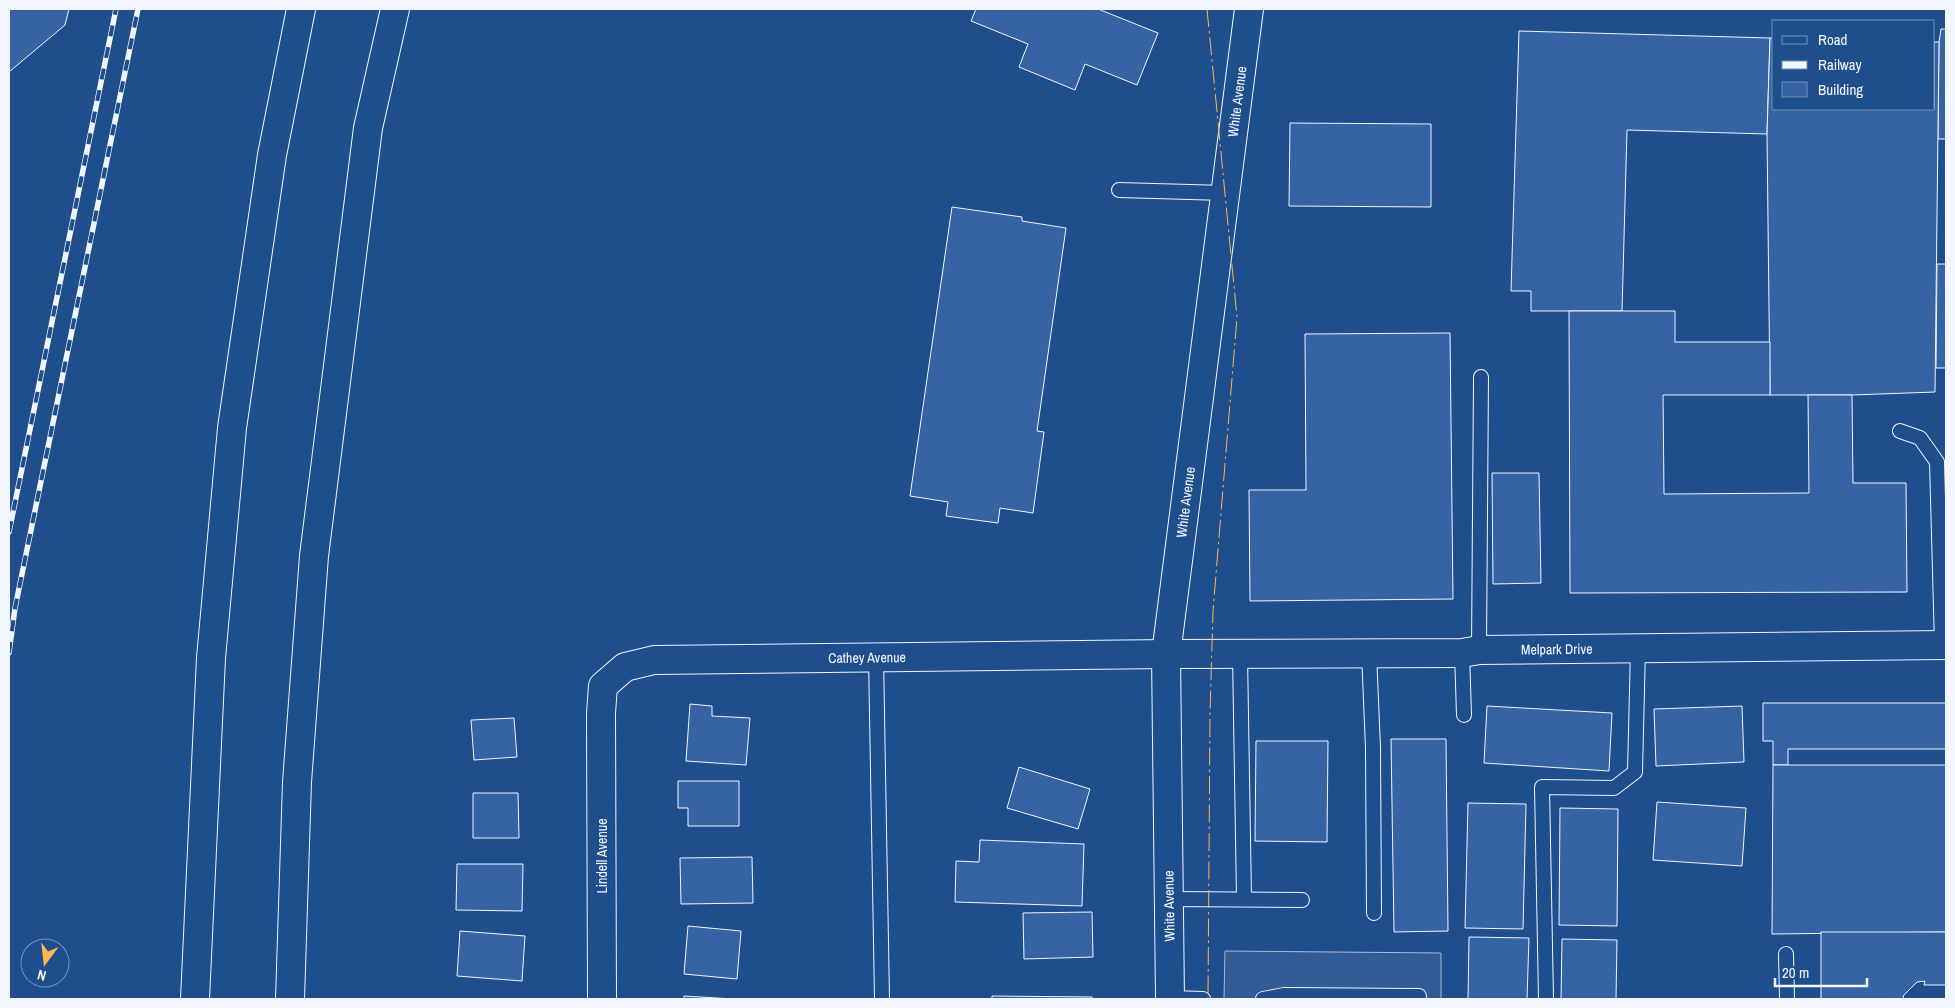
<svg xmlns="http://www.w3.org/2000/svg" width="1955" height="1008" viewBox="0 0 1955 1008" font-family="'Archivo Narrow',sans-serif">
<style>
.parking{fill:#305b95;stroke:#a8bbd7}
.building{fill:#3563a3;stroke:#f2f6ff}
.lines{fill:none;stroke-linecap:round;stroke-linejoin:round}
.lane-casing{stroke:#f2f6ff;stroke-width:16}
.street-casing{stroke:#f2f6ff;stroke-width:30}
.highway-casing{stroke:#f2f6ff;stroke-width:30}
.lane{stroke:#1f4e8c;stroke-width:14}
.street{stroke:#1f4e8c;stroke-width:28}
.highway{stroke:#1f4e8c;stroke-width:28}
.rail-casing{stroke:#f2f6ff;stroke-width:5.5}
.rail{stroke:#1f4e8c;stroke-width:4;stroke-dasharray:11;stroke-linecap:butt}
.power{stroke:#ffb74d;stroke-width:1;stroke-dasharray:18 4 2.5 4;stroke-linecap:butt}
.labels{text-anchor:middle;stroke-width:4;stroke-linejoin:round;paint-order:stroke}
.street-label{font-size:14px;fill:#f2f6ff;stroke:#1f4e8c}
</style>
<rect width="100%" height="100%" fill="#1f4e8c"/>
<polygon class="parking" points="1225,951 1441,953 1441,999 1224,999"/>
<g class="building">
<polygon points="9,9 69,9 65,25 9,72"/>
<polygon points="976,9 1098,9 1158,33 1137,85 1085,64 1075,90 1019,67 1028,44 971,21"/>
<polygon points="1941,29 1946,29 1946,139 1938,139 1939,42"/>
<polygon points="1519,31 1770,38 1767,134 1627,130 1622,311 1531,311 1531,291 1511,291"/>
<polygon points="1770,38 1774,38 1774,109 1934,109 1934,42 1939,42 1935,392 1852,395 1770,395 1767,134"/>
<polygon points="1290,123 1431,124 1431,207 1289,206"/>
<polygon points="952,207 1022,217 1022,221 1066,228 1037,431 1044,432 1033,513 1000,508 998,523 946,516 948,502 910,496"/>
<polygon points="1937,264 1946,264 1946,368 1936,368"/>
<polygon points="1569,311 1675,311 1675,342 1770,342 1770,395 1663,395 1664,494 1809,493 1808,395 1852,395 1853,483 1906,483 1907,592 1570,593"/>
<polygon points="1450,333 1453,599 1250,601 1249,490 1306,490 1305,334"/>
<polygon points="1492,473 1539,473 1541,583 1493,584"/>
<polygon points="1763,703 1946,703 1946,749 1788,749 1788,765 1773,765 1773,741 1763,741"/>
<polygon points="690,704 712,706 712,716 750,718 746,765 686,761"/>
<polygon points="1487,706 1612,713 1609,771 1484,763"/>
<polygon points="1742,706 1744,762 1656,766 1654,709"/>
<polygon points="514,718 517,757 474,760 471,720"/>
<polygon points="1391,739 1446,739 1448,931 1394,932"/>
<polygon points="1256,741 1328,741 1327,842 1255,841"/>
<polygon points="1773,765 1946,765 1946,932 1772,934"/>
<polygon points="1019,767 1090,789 1078,829 1007,808"/>
<polygon points="678,781 739,781 739,826 688,826 688,808 678,808"/>
<polygon points="473,793 518,793 519,838 473,838"/>
<polygon points="1657,802 1746,808 1742,866 1653,860"/>
<polygon points="1468,803 1526,804 1523,929 1465,928"/>
<polygon points="1560,808 1618,809 1617,926 1559,925"/>
<polygon points="980,840 1084,844 1082,906 955,902 956,861 979,862"/>
<polygon points="752,857 753,903 681,904 680,858"/>
<polygon points="457,864 523,864 522,911 456,910"/>
<polygon points="1092,912 1093,957 1024,959 1023,913"/>
<polygon points="688,926 741,931 737,979 684,974"/>
<polygon points="460,931 525,936 522,981 457,976"/>
<polygon points="1821,932 1946,932 1946,985 1924,985 1925,981 1917,982 1903,996 1904,999 1821,999"/>
<polygon points="1469,937 1529,938 1527,999 1468,999"/>
<polygon points="1562,939 1617,940 1616,999 1561,999"/>
<polygon points="684,996 734,999 684,999"/>
<polygon points="992,996 1092,997 1092,999 992,999"/>
</g>
<g class="lines">
<g class="lane-casing">
<g id="lane">
<polyline points="1119,190 1225,193"/>
<polyline points="1900,431 1920,438 1937,462 1942,645"/>
<polyline points="1479,650 1481,377"/>
<polyline points="1369,653 1373,748 1374,913"/>
<polyline points="1462,653 1464,715"/>
<polyline points="1240,654 1244,899"/>
<polyline points="876,657 882,999"/>
<polyline points="1169,899 1302,900"/>
<polyline points="1786,954 1787,999"/>
<polyline points="1170,998 1203,999"/>
<polyline points="1263,999 1284,995 1419,996"/>
<polyline points="1546,999 1542,787 1614,788 1635,772 1638,648"/>
</g>
</g>
<g class="street-casing">
<g id="street">
<path id="s1" d="M602,999L601,713L603,686L625,667L654,660L1166,654L1462,653L1479,650L1946,645"/>
<path id="s2" d="M1170,999L1166,654L1249,9"/>
</g>
</g>
<g class="highway-casing">
<g id="highway">
<polyline points="195,999 211,658 232,428 272,155 301,9"/>
<polyline points="290,999 297,782 314,556 368,128 395,9"/>
</g>
</g>
<use href="#lane" class="lane"/>
<use href="#street" class="street"/>
<use href="#highway" class="highway"/>
<g class="rail-casing">
<g id="rail">
<polyline points="9,532 116,9"/>
<polyline points="9,653 15,608 138,9"/>
</g>
</g>
<use href="#rail" class="rail"/>
<polyline class="power" points="1207,9 1237,317 1213,611 1210,713 1208,999"/>
</g>
<g class="labels">
<g class="street-label">
<text dy="5" stroke="none"><textPath href="#s2" startOffset="902">White Avenue</textPath></text>
<text dy="5" stroke="none"><textPath href="#s2" startOffset="498">White Avenue</textPath></text>
<text dy="5" stroke="none"><textPath href="#s1" startOffset="1275">Melpark Drive</textPath></text>
<text dy="5" stroke="none"><textPath href="#s1" startOffset="585">Cathey Avenue</textPath></text>
<text transform="translate(602 856) rotate(-90)" y="5">Lindell Avenue</text>
<text transform="translate(1169 906) rotate(-91)" y="5">White Avenue</text>
</g>
</g>
<rect width="1955" height="1008" fill="none" stroke="#f2f6ff" stroke-width="20"/>
<rect x="1772" y="20" width="162" height="90" fill="#1f4e8c" stroke="#7391ba"/>
<rect x="1782" y="36" width="25" height="8" fill="#1f4e8c" stroke="#7391ba"/>
<text x="1818" y="45" font-size="15" fill="#f2f6ff">Road</text>
<rect x="1782" y="61" width="25" height="8" fill="#f2f6ff" stroke="#7391ba"/>
<text x="1818" y="70" font-size="15" fill="#f2f6ff">Railway</text>
<rect x="1782" y="82" width="25" height="15" fill="#3563a3" stroke="#7391ba"/>
<text x="1818" y="95" font-size="15" fill="#f2f6ff">Building</text>
<g transform="translate(45 963) rotate(195)"><circle r="24" fill="#1f4e8c" stroke="#7391ba"/>
<path d="M0-4L9 19L0 12L-9 19Z" fill="#ffb74d"/>
<text y="-8" font-size="14" font-weight="bold" text-anchor="middle" fill="#f2f6ff">N</text>
</g>
<path d="M1775 978v8h92v-8" fill="none" stroke="#f2f6ff" stroke-width="2.5"/>
<text x="1782" y="978" font-size="15" fill="#f2f6ff" stroke="#1f4e8c" stroke-width="4" paint-order="stroke">20 m</text>
</svg>
